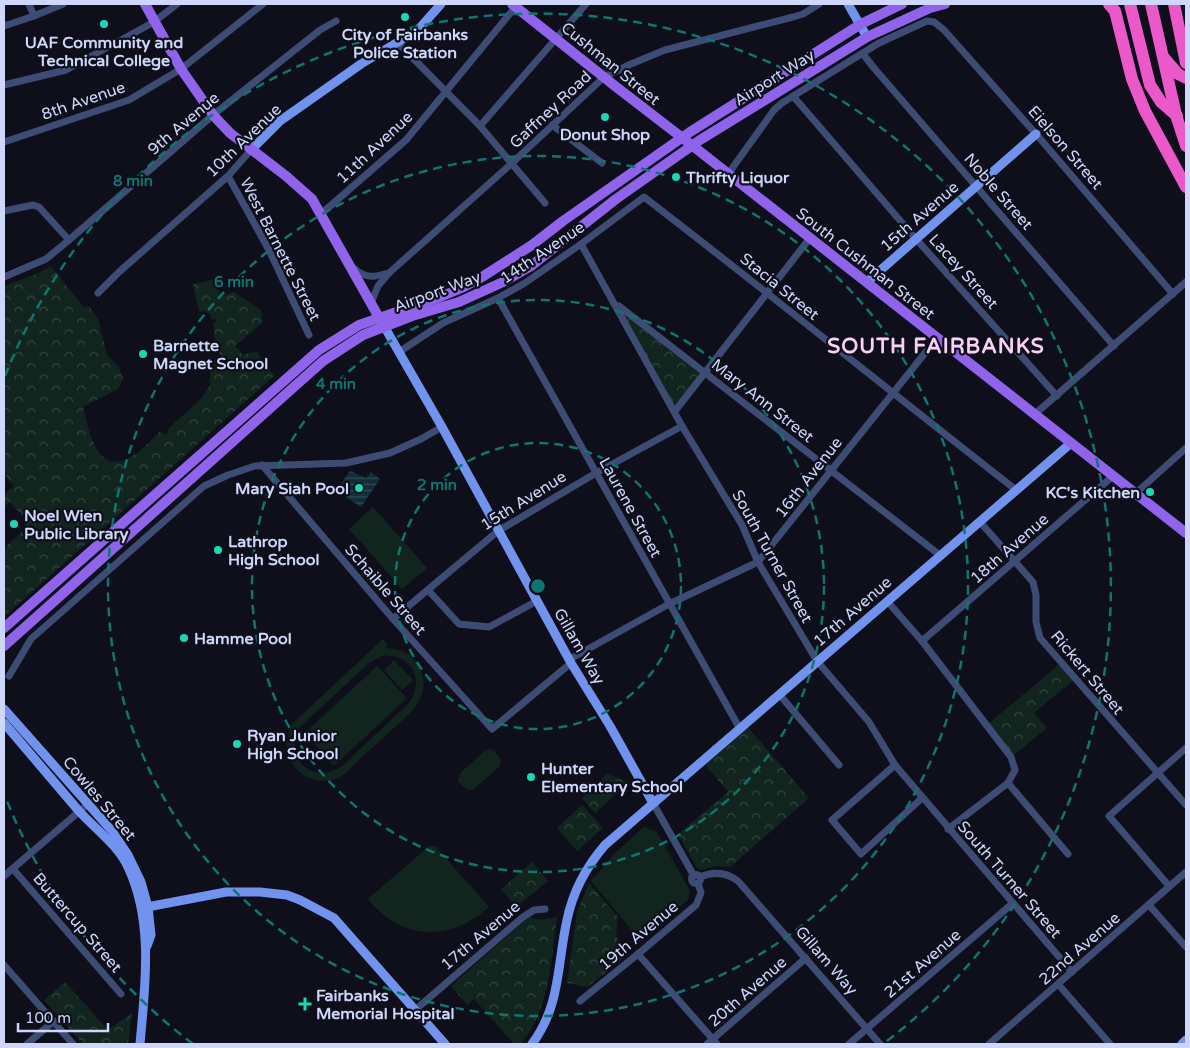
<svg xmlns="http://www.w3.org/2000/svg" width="1190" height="1048" viewBox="0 0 1190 1048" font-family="'Varela Round',sans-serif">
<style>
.forest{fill:url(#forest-crowns)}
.pitch{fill:#11251e;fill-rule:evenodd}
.water{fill:url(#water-rules)}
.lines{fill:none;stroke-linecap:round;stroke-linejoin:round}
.street{stroke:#3e4c75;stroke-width:7}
.secondary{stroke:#7193ed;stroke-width:9}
.primary{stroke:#9063eb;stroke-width:10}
.highway{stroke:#ea58c9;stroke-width:12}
.ring{fill:none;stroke:#0f766e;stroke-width:2.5;stroke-dasharray:9 6}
.poi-dot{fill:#1bd8b3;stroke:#0e0f1b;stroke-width:2}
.labels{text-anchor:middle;stroke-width:4.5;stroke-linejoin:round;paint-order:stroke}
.poi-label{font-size:16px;font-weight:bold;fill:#ced6f9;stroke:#0e0f1b;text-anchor:start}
.street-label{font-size:16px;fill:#ced6f9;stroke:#0e0f1b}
.district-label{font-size:21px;font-weight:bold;letter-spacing:1px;fill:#f9d0f6;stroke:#0e0f1b}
.centre{fill:#0f766e;stroke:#0e0f1b;stroke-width:2.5}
.ring-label{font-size:15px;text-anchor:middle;font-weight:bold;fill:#0f766e;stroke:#0e0f1b;stroke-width:4.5;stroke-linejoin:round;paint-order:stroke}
</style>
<defs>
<pattern id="forest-crowns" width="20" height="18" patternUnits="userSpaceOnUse" patternTransform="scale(1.25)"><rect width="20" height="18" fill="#11251e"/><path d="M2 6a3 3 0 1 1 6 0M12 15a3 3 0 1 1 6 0" fill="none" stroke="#32443f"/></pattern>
<pattern id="water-rules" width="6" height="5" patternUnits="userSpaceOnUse" patternTransform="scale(1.25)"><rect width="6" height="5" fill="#122e3b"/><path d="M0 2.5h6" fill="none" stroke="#334c58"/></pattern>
</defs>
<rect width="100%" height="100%" fill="#0e0f1b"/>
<g class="forest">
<path d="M51,266L84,308L89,306L98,319L107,355L118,366L123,378L118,389L83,407C86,418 88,430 93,441C111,483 140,452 160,431L165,435L168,433V429L202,398L210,385V370L221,356C214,345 215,335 213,323L217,322L216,319L212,320L210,313L207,314L206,311L199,312L193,284L216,279L221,296L234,292L261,310L263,322L235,346L243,355L256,351L274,376L4,617V559L6,546L24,530L25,519L10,502L4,507V495L14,486L4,474V286L36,274Z"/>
<polygon points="616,304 705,373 675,411"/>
<polygon points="1061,663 1075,679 1034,713 1047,728 1011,757 987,725"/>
<polygon points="745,724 809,798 730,867 718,866 700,870 697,868 678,834 728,792 702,761"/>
<polygon points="607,774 629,782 595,813 582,798"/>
<polygon points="582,805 603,828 577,851 557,828"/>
<polygon points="532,862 548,881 516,907 501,889"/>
<polygon points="589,883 618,917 616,936 628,954 588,987 567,983 577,912"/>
<path d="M529,917L540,920L557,917C551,961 550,1008 521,1044H514L474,999L467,1005L451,986Z"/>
<polygon points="65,982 108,1030 132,1013 128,1044 83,1044 44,1000"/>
</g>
<g class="pitch">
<polygon points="373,507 427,568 402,589 349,529"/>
<path d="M383,639L388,645L385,648C421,648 436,685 412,711C396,726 380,741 364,755C356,763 348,773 338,778C322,785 301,779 292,763C284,750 286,736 293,723ZM382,656C411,653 426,679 409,703L342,766C313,786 282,758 300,727L369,663Z"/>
<polygon points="394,660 413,680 402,690 384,670"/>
<polygon points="377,666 407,698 334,766 305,733"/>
<polygon points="490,749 494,751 501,759 500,766 473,790 467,790 458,781 460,773 486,750"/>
<polygon points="644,827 657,832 690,891 688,900 649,932 634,933 591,881 618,850"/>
<path d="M429,846H435L489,907C450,942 401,941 368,899Z"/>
</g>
<polygon class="water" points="350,471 366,478 371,472 380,479 361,507 346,497 350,492 340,485"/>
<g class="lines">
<g class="street">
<polyline points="29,4 34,16"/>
<polyline points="4,26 34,16 63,4"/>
<polyline points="398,43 480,126 545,203"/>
<polyline points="863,54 874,68 1114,346"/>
<polyline points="4,85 66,70 154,22 177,4"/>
<polyline points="793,96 916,239 1057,396"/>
<polyline points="552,125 602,163"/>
<polyline points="480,126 586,4"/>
<polyline points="4,142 129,100 181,69 263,4"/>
<polyline points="728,174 774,110 782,103 879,43 927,21 934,22 944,30 1036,134 1173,294"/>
<polyline points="228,176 269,250 309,335"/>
<polyline points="4,211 33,205 39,207 69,240 213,115 320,30 336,21"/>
<polyline points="321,214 406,140 517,5"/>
<polyline points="581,244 682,426 742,525 758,562 817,661 869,722 895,765 1072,972"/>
<path d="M355,269C366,279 375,277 389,273"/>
<polyline points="4,277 46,259 69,240"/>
<polyline points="98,293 119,272 228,176 251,150"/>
<polyline points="498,298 740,729"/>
<polyline points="371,303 378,286 389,273 511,164 604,77 631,64 665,50 793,17 803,14 819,4"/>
<polyline points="619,306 941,556"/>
<path d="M399,352L443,323L498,298L525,283L581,244L644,197C769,293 892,393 1016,490"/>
<polyline points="675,411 810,238"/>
<polyline points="1035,414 1186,282"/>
<polyline points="262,465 393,619 492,729 571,663"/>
<polyline points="1136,493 1186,448"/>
<polyline points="980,522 1033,582 1036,595 1036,622 1040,638 1186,805"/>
<polyline points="428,590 459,624 489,627 537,601"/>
<polyline points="887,601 922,641 1011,757 1015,770 1008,783 948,829"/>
<polyline points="393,619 498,531 596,473 682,426"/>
<polyline points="922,641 1113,476"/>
<polyline points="570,659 669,604 758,562 937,338"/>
<polyline points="9,676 31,639 204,486 228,475 255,466 346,463 390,453 421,439 442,427"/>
<polyline points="779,694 839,765"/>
<polyline points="895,765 832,820 861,854 922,798"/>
<polyline points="1008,783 1068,854"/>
<polyline points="653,803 694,876"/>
<polyline points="13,869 121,994"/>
<circle cx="696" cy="879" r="4.5"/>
<polyline points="4,876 88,804"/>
<path d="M700,877C714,871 726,872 738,881L880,1044"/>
<polyline points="1169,886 1109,816 1186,748"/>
<polyline points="1149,905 1186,947"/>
<polyline points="638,954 717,1044"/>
<polyline points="4,965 73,1044"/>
<polyline points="1058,984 1110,1044"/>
<polyline points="580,1001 638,954 696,905 701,893 698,883"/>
<polyline points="415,1010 523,917 534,910 545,909"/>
<polyline points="27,1044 54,1021"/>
<polyline points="707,1044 806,958"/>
<polyline points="849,1044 1013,903"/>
<polyline points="989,1044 1186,872"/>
</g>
<g class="secondary">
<polyline points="848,4 867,37"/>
<polyline points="251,150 280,121 361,64 418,30 441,4"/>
<polyline points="867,282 1036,134"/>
<polyline points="384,326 442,427 571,663 610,726 653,803"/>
<polyline points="4,709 112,831 128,855 141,882 148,907 151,935 147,946"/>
<path d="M4,723C29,752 53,781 78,810C95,829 117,844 128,867C154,922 145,986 140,1044"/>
<polyline points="142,908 226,892 260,892 287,895 300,900 334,918 445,1044"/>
<path d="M532,1044C561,1005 557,964 567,920C573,891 586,867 605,845L1071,443"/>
<polyline points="1182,1044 1186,1040"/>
</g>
<g class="primary">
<polyline points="145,4 181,69 213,115 230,133 286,176 312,199 381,321"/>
<polyline points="512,4 615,86 698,150 1186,533"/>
<polyline points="4,628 319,350 359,325 440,297 464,287 482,277 532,245 563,221 690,132 861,24 902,4"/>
<polyline points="4,646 323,361 363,335 412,316 459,302 503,282 531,266 616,199 700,140 867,37 930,8 945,4"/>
</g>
<g class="highway">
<polyline points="1109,4 1115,11 1132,79 1145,111 1186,187"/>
<polyline points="1130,4 1150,85 1161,102 1177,116"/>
<polyline points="1151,4 1176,115 1186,146"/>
<polyline points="1174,4 1186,63"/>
<polyline points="1164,58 1178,74 1186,78"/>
</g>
</g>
<g class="ring">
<circle cx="538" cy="586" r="143"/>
<circle cx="538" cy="586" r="286"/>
<circle cx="538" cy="586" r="430"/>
<path d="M193 1044A573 573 0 0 1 5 796M5 376A573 573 0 1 1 883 1044"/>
</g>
<g class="poi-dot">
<circle cx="405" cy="17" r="5"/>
<circle cx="104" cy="24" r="5"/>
<circle cx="605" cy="117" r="5"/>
<circle cx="676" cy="177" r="5"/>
<circle cx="143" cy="354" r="5"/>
<circle cx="359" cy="488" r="5"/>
<circle cx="1150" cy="492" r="5"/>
<circle cx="14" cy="524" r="5"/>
<circle cx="218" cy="550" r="5"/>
<circle cx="184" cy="638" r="5"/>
<circle cx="237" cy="744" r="5"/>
<circle cx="531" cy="777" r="5"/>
<path d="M302.5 996.5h5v5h5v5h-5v5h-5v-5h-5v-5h5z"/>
</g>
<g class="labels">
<g class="poi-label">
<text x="405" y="40" text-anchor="middle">City of Fairbanks<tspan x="405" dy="18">Police Station</tspan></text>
<text x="104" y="48" text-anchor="middle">UAF Community and<tspan x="104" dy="18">Technical College</tspan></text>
<text x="605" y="140" text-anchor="middle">Donut Shop</text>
<text x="686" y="183">Thrifty Liquor</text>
<text x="153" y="351">Barnette<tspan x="153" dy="18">Magnet School</tspan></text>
<text x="349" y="494" text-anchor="end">Mary Siah Pool</text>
<text x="1140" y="498" text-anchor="end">KC's Kitchen</text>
<text x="24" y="521">Noel Wien<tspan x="24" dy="18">Public Library</tspan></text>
<text x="228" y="547">Lathrop<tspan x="228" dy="18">High School</tspan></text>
<text x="194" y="644">Hamme Pool</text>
<text x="247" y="741">Ryan Junior<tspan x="247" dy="18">High School</tspan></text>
<text x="541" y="774">Hunter<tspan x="541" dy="18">Elementary School</tspan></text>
<text x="316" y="1001">Fairbanks<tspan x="316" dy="18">Memorial Hospital</tspan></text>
</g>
<g class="street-label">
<text transform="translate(611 63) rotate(39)" y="6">Cushman Street</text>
<text transform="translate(774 77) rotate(-32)" y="6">Airport Way</text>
<text transform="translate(83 100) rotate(-19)" y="6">8th Avenue</text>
<text transform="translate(550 109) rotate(-43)" y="6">Gaffney Road</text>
<text transform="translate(183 123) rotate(-40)" y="6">9th Avenue</text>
<text transform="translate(243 140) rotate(-44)" y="6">10th Avenue</text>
<text transform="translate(374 147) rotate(-43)" y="6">11th Avenue</text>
<text transform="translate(1066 147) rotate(49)" y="6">Eielson Street</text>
<text transform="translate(999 191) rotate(49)" y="6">Noble Street</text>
<text transform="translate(919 216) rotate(-41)" y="6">15th Avenue</text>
<text transform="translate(281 249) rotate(63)" y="6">West Barnette Street</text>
<text transform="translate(542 252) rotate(-34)" y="6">14th Avenue</text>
<text transform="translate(866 263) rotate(38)" y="6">South Cushman Street</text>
<text transform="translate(964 271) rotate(48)" y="6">Lacey Street</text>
<text transform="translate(780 286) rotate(39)" y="6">Stacia Street</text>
<text transform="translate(437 291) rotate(-20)" y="6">Airport Way</text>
<text transform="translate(763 400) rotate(38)" y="6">Mary Ann Street</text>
<text transform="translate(808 477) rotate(-52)" y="6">16th Avenue</text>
<text transform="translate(523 500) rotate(-32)" y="6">15th Avenue</text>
<text transform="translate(631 507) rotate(61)" y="6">Laurene Street</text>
<text transform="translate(1009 548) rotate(-41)" y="6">18th Avenue</text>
<text transform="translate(773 556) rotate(61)" y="6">South Turner Street</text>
<text transform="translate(386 589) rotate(49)" y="6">Schaible Street</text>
<text transform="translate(852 611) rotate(-41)" y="6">17th Avenue</text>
<text transform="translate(580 646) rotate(60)" y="6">Gillam Way</text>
<text transform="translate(1088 672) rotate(50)" y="6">Rickert Street</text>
<text transform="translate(100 798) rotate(50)" y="6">Cowles Street</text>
<text transform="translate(1010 879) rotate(49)" y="6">South Turner Street</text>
<text transform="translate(78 922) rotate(49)" y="6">Buttercup Street</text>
<text transform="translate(480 935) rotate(-40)" y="6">17th Avenue</text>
<text transform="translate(638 935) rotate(-40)" y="6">19th Avenue</text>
<text transform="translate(1079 948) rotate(-41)" y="6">22nd Avenue</text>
<text transform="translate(827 960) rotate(49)" y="6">Gillam Way</text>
<text transform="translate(922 963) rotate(-41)" y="6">21st Avenue</text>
<text transform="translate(747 991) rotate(-41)" y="6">20th Avenue</text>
</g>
<g class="district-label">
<text x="936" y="353">SOUTH FAIRBANKS</text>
</g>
</g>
<circle cx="538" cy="586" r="8" class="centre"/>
<g class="ring-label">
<text x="133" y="186">8 min</text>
<text x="234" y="287">6 min</text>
<text x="336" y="389">4 min</text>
<text x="437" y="490">2 min</text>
</g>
<rect width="1190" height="1048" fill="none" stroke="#ced6f9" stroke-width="10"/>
<path d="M18 1023v8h90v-8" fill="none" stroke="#ced6f9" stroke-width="2.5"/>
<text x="25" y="1023" font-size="15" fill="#ced6f9" stroke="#0e0f1b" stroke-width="4" paint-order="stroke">100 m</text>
</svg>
